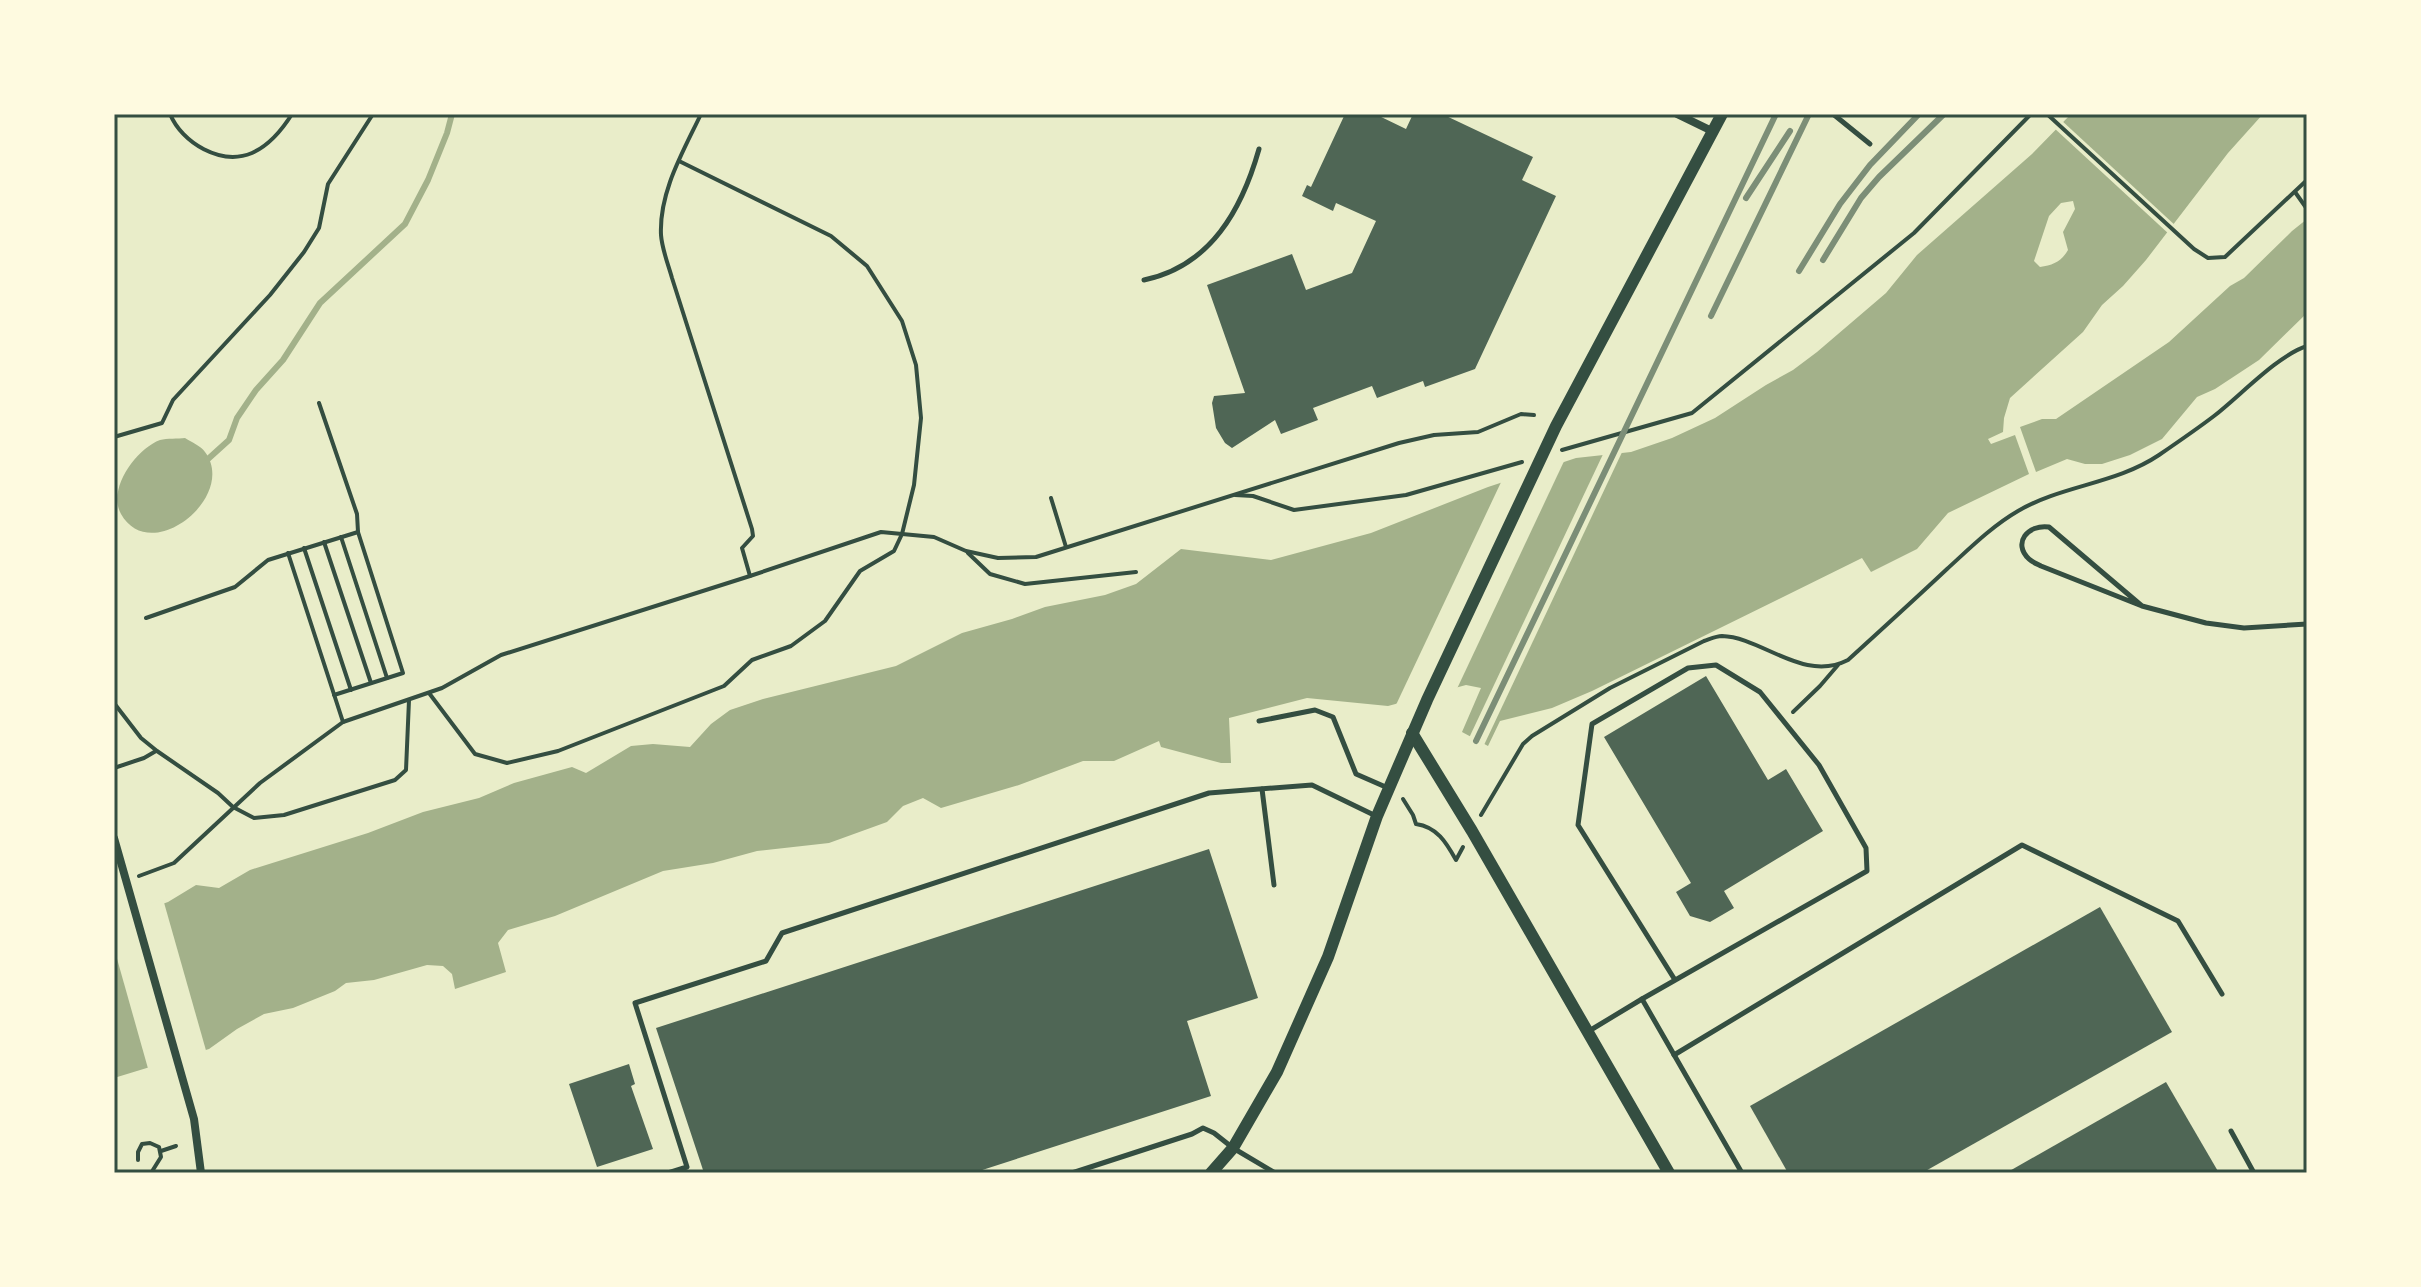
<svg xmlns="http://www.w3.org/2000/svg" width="2421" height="1287" viewBox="0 0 2421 1287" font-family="'Archivo Narrow',sans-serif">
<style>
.water{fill:#a3b18a;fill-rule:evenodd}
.pier{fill:#e9edc9}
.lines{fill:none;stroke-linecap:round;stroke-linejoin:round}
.stream{stroke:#a3b18a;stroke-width:6}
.building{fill:#4f6655}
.path{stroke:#344e41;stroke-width:4}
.service{stroke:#344e41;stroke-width:5}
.minor{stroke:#344e41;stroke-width:8}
.tertiary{stroke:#344e41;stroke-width:12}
.rail{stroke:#7c8e77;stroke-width:6}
.neatline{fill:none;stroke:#344e41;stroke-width:3}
</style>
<rect width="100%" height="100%" fill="#e9edc9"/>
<g class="water">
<path d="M2071,114H2263L2228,153L2146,260L2123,286L2102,305L2083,332L2010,398L2004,418L2003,432L1988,439L1991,444L2015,435L2029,474L1948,513L1917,549L1871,572L1862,558L1592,691L1552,708L1500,721L1488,746L1462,732L1481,688L1466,685L1388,706L1307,698L1229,718L1231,763H1221L1161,747L1159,741L1114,761H1083L1019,785L941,808L923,798L903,806L887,822L829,843L757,851L713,863L663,871L555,916L508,930L498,943L506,972L455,989L452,974L443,966L427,965L374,980L346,983L335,991L293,1008L264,1014L237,1029L209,1049L114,1078V921L168,902L196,885L219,888L250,870L368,833L423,812L479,798L514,783L572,767L586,773L631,746L653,744L690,747L711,724L730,710L763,699L896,666L962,633L1012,619L1045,607L1105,595L1136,584L1181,549L1271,560L1371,533L1488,487L1576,458L1631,452L1672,438L1715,418L1766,385L1793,370L1817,352L1886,293L1917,255L2032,154ZM2073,201L2075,209L2063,232L2068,250C2061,262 2053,265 2040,267L2034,261L2049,216L2061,203Z"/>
<polygon points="2307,219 2307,313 2259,360 2215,389 2197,397 2162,439 2130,455 2102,464 2085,464 2067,459 2036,472 2020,427 2042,419 2056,419 2169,342 2230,286 2244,278 2292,231"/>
<path d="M185,438C191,442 201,446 205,452C238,496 151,567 121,514C107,489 136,449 160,440C167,438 178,439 185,438Z"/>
</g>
<g class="pier">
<polygon points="2060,119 2177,227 2170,235 2053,127"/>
<polygon points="1624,448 1484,745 1469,738 1605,450"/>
<polygon points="1566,457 1455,693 1395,707 1503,478"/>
<polygon points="163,899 207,1054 149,1072 114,948 114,916"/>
</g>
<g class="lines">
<polyline class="stream" points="208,459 229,440 237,418 256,390 283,360 320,303 405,224 428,180 447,133 452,114"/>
</g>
<g class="building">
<polygon points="1345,114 1375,114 1406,129 1413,114 1442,114 1533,157 1522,180 1556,196 1475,369 1425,387 1423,381 1377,398 1372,386 1313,408 1318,420 1281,434 1275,420 1232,448 1225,443 1216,428 1212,403 1214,396 1245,393 1207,285 1292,254 1306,290 1352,273 1376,221 1336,203 1333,211 1302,196 1307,185 1311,187"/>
<polygon points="1706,676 1768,780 1786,769 1823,831 1724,891 1734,908 1710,922 1690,916 1676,892 1691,883 1604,737"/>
<polygon points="1209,849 1258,998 1187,1021 1211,1096 973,1173 704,1173 656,1028"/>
<polygon points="2100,907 2172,1032 1922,1173 1788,1173 1750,1106"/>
<polygon points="629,1064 635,1084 631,1086 653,1149 597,1167 569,1084"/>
<polygon points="2166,1082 2219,1173 2006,1173"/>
</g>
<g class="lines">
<g class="path">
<path d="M170,114C182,143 221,166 252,153C270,145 282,130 292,114"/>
<path d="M701,114C683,152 659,192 661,235C662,249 668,264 672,278L752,529L753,536L742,548L750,576"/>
<polyline points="2295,192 2307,209"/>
<polyline points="319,403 357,514 358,532 403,673 334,695"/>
<polyline points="114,437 162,423 173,400 270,295 304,252 319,228 328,184 373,114"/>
<polyline points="1562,450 1692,413 1914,233 2030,115 2047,114 2194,249 2208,258 2225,257 2307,180"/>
<polyline points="1235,495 1253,496 1294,510 1406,495 1522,462"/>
<polyline points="1051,498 1066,547"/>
<polyline points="341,537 387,678"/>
<polyline points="324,542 371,683"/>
<polyline points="304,548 351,690"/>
<polyline points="288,553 343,722"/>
<polyline points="968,553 990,574 1025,584 1136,572"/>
<polyline points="146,618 235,587 268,560 358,532"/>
<polyline points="429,693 475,754 507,763 558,751 724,686 752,660 791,646 825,621 860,571 894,551 902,534 914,485 921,418 916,365 902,321 867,266 831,236 679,161"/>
<polyline points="114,703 141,738 157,751 218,793 233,807 254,818 284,815 395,780 406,770 409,700"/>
<polyline points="1793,712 1820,686 1838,665"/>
<polyline points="114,768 144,758 156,751"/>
<path d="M1403,799L1413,815L1416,824C1437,827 1446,842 1456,860L1463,847"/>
<path d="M1481,815L1523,744L1532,736L1610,688L1704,641C1710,639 1716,636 1722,636C1762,637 1803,683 1848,660C1881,630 1914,600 1947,569C1969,549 1992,526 2018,511C2062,485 2116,484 2159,455C2178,442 2197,429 2214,416C2240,396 2278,355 2307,346"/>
<polyline points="139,876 174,863 260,783 343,722 442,688 501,655 750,576 881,532 934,537 966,551 998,558 1036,557 1399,443 1434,435 1478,432 1521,414 1534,415"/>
<polyline points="161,1151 176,1146"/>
<polyline points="138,1160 138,1152 142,1144 150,1143 159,1147 161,1157 151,1173"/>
</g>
<g class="service">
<polyline points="1833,114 1870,144"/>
<path d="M1144,280C1211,266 1242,209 1259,149"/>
<path d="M2142,606L2041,566C2037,564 2032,562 2029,559C2012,543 2028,524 2049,527L2142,606L2206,623L2244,628L2307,624"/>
<polyline points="1259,721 1315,710 1333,717 1356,774 1388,788"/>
<polyline points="1262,789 1274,885"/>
<polyline points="1642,999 1867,871 1866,848 1819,765 1760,692 1716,665 1688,668 1592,724 1578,825 1675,980"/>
<polyline points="1589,1031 1642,999 1742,1173"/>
<polyline points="1674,1055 2022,845 2178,921 2222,994"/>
<polyline points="2231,1131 2254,1173"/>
<polyline points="668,1173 687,1167 635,1003 766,961 782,933 1209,793 1312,785 1376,816"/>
<polyline points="1072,1173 1192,1134 1203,1128 1214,1133 1233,1148 1275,1173"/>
</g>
<g class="minor">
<polyline points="1677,114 1714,132"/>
<polyline points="114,838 194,1119 201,1173"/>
</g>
<g class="tertiary">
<polyline points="1412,733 1472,831 1669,1173"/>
<polyline points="1211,1173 1233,1148 1277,1072 1328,957 1377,816 1427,700 1556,426 1722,114"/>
</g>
<g class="rail">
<polyline points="1746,198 1790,131"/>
<polyline points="1823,260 1861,198 1879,177 1944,114"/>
<polyline points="1799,271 1840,204 1870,165 1919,114"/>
<polyline points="1711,316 1809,114"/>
<polyline points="1476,741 1776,114"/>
</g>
</g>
<rect width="2421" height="1287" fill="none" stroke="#fefae0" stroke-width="232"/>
<rect x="116" y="116" width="2189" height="1055" class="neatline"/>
</svg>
